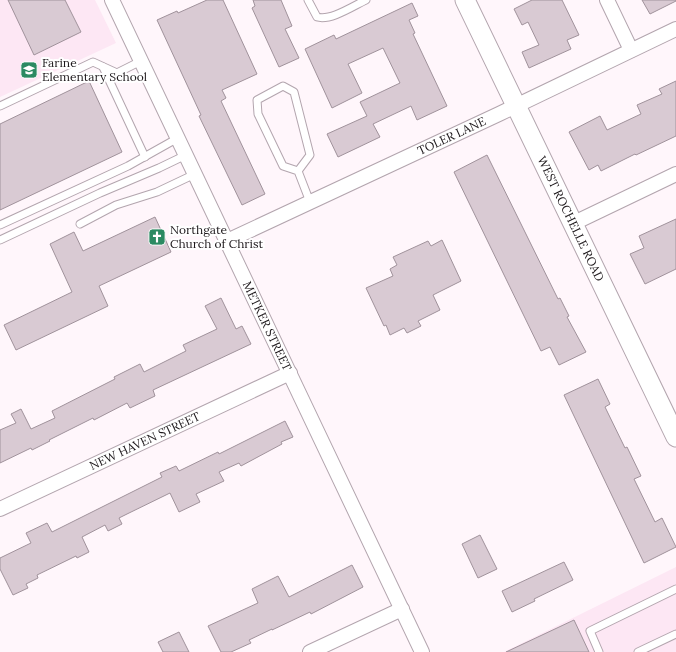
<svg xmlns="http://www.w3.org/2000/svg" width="676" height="652" viewBox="0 0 676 652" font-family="Lora,serif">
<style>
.built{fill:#fde7f4}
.building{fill:#d9cad3;stroke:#a0929b}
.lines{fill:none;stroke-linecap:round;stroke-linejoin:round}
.service-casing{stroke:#b3a5ae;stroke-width:9}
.minor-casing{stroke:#b3a5ae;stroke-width:16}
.secondary-casing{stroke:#b3a5ae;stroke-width:21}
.service{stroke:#fff;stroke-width:7}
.minor{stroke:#fff;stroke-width:14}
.secondary{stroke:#fff;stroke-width:19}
.labels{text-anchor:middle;stroke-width:4;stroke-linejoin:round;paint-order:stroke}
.poi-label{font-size:12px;fill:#1c171a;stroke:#fff;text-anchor:start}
.street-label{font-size:12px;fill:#1c171a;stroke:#fff}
</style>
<rect width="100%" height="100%" fill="#fff6fb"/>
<g class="built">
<polygon points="0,0 95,0 116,43 0,97"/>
<polygon points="676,567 676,652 504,652"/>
</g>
<g class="building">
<polygon points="8,0 65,0 81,32 34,55"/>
<polygon points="207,0 223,0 257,74 222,90 226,98 221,101 265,194 242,205 199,116 201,115 157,20 177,11 178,13"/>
<polygon points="253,0 281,0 292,26 285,29 299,58 279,67 252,8 255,6"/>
<polygon points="532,0 562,0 579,35 567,40 571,49 529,68 522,52 539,45 528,22 522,25 514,9"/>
<polygon points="642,0 676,0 676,1 650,14"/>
<polygon points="412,3 418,16 409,20 415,33 413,34 447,106 417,120 411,106 373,124 380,137 338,157 327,134 367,116 360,102 400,83 383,48 348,64 362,93 332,108 305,49 334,35 336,39"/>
<polygon points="89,81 122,152 0,210 0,124"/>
<polygon points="676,81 676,136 636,155 635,154 601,171 598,165 589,170 569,132 600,116 607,130 641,114 637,105 662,94 659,89"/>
<polygon points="487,155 558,299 560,298 569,316 567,317 586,352 559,365 550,347 541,351 454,172"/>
<polygon points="155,217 171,252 99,286 108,306 16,350 4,325 72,292 50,244 74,232 83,251"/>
<polygon points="676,219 676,269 645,284 630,254 644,248 639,236"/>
<polygon points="442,240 461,281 433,295 440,310 418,321 421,326 407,333 404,328 390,335 386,325 384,326 366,288 393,276 390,269 397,265 393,257 428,241 431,246"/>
<polygon points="221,298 236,329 242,326 251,344 153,390 155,396 130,408 127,403 94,420 93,418 49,440 50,441 32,450 31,448 0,463 0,430 16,423 11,414 21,409 31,429 55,418 52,411 115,379 114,377 140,364 144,372 186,351 183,345 217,329 205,306"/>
<polygon points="598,379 610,404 605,407 625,448 627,447 641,476 634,479 655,522 662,518 676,547 644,563 564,395"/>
<polygon points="285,421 293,437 281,442 282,444 241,466 239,463 219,472 224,481 196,494 200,502 179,512 170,493 127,514 119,518 122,524 108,531 105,525 82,537 89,552 77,558 76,556 37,575 38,578 26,584 28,588 13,595 0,569 0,558 31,543 26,533 47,523 52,532 162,477 160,473 176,466 179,471 218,452 219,454"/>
<polygon points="480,535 497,569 478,578 462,544"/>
<polygon points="564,562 573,580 534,599 535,601 512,612 502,591"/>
<polygon points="352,565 363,587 311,614 310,612 272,630 272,629 249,640 251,643 231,652 221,652 208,626 258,603 252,589 278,576 289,597"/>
<polygon points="574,620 589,652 506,652"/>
<polygon points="179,632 189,652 163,652 158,642"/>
</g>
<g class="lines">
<g class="service-casing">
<g id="service">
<path d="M308,0L317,17C331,21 353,6 366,0"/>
<polyline points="103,67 145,157"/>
<polyline points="0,106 93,62 117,73 141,61"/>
<polyline points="298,171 310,155 294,92 283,86 257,100 258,114 283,166 298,171 310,202"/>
<polyline points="80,224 116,205 157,192 195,174"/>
<polyline points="0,225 128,166 178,138"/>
<polyline points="0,240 100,193 159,168 186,155"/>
<polyline points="599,652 590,631 676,589"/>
<polyline points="638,652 676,634"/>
</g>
</g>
<g class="minor-casing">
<g id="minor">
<path id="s1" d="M112,0L422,652"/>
<polyline points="607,0 631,50"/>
<polyline points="574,223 676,174"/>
<path id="s2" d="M227,241L499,114L676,29"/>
<path id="s3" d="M0,509L290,373"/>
<polyline points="310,652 402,609"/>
</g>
</g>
<g class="secondary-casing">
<g id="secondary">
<path id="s4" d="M465,0L676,437"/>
</g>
</g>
<use href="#service" class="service"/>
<use href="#minor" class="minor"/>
<use href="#secondary" class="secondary"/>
</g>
<defs>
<g id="school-square" transform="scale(0.9)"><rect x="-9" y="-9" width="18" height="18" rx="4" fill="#2b8a62" stroke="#fff"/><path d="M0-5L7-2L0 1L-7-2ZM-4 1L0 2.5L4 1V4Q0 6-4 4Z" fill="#fff"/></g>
<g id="church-square" transform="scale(0.9)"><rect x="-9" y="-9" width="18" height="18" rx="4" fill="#2b8a62" stroke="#fff"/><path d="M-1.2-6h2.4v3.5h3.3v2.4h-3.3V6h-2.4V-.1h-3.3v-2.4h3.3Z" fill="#fff"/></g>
</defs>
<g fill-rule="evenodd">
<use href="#school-square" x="29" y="70"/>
<use href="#church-square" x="157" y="237"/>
</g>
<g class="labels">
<g class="poi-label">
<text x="42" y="67">Farine<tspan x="42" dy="14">Elementary School</tspan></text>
<text x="170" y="234">Northgate<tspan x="170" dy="14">Church of Christ</tspan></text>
</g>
<g class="street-label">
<text dy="4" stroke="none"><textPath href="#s2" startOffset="248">TOLER LANE</textPath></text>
<text dy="4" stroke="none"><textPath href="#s4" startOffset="243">WEST ROCHELLE ROAD</textPath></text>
<text dy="4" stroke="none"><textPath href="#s1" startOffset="361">METKER STREET</textPath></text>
<text dy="4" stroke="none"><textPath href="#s3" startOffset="160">NEW HAVEN STREET</textPath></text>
</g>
</g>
</svg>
